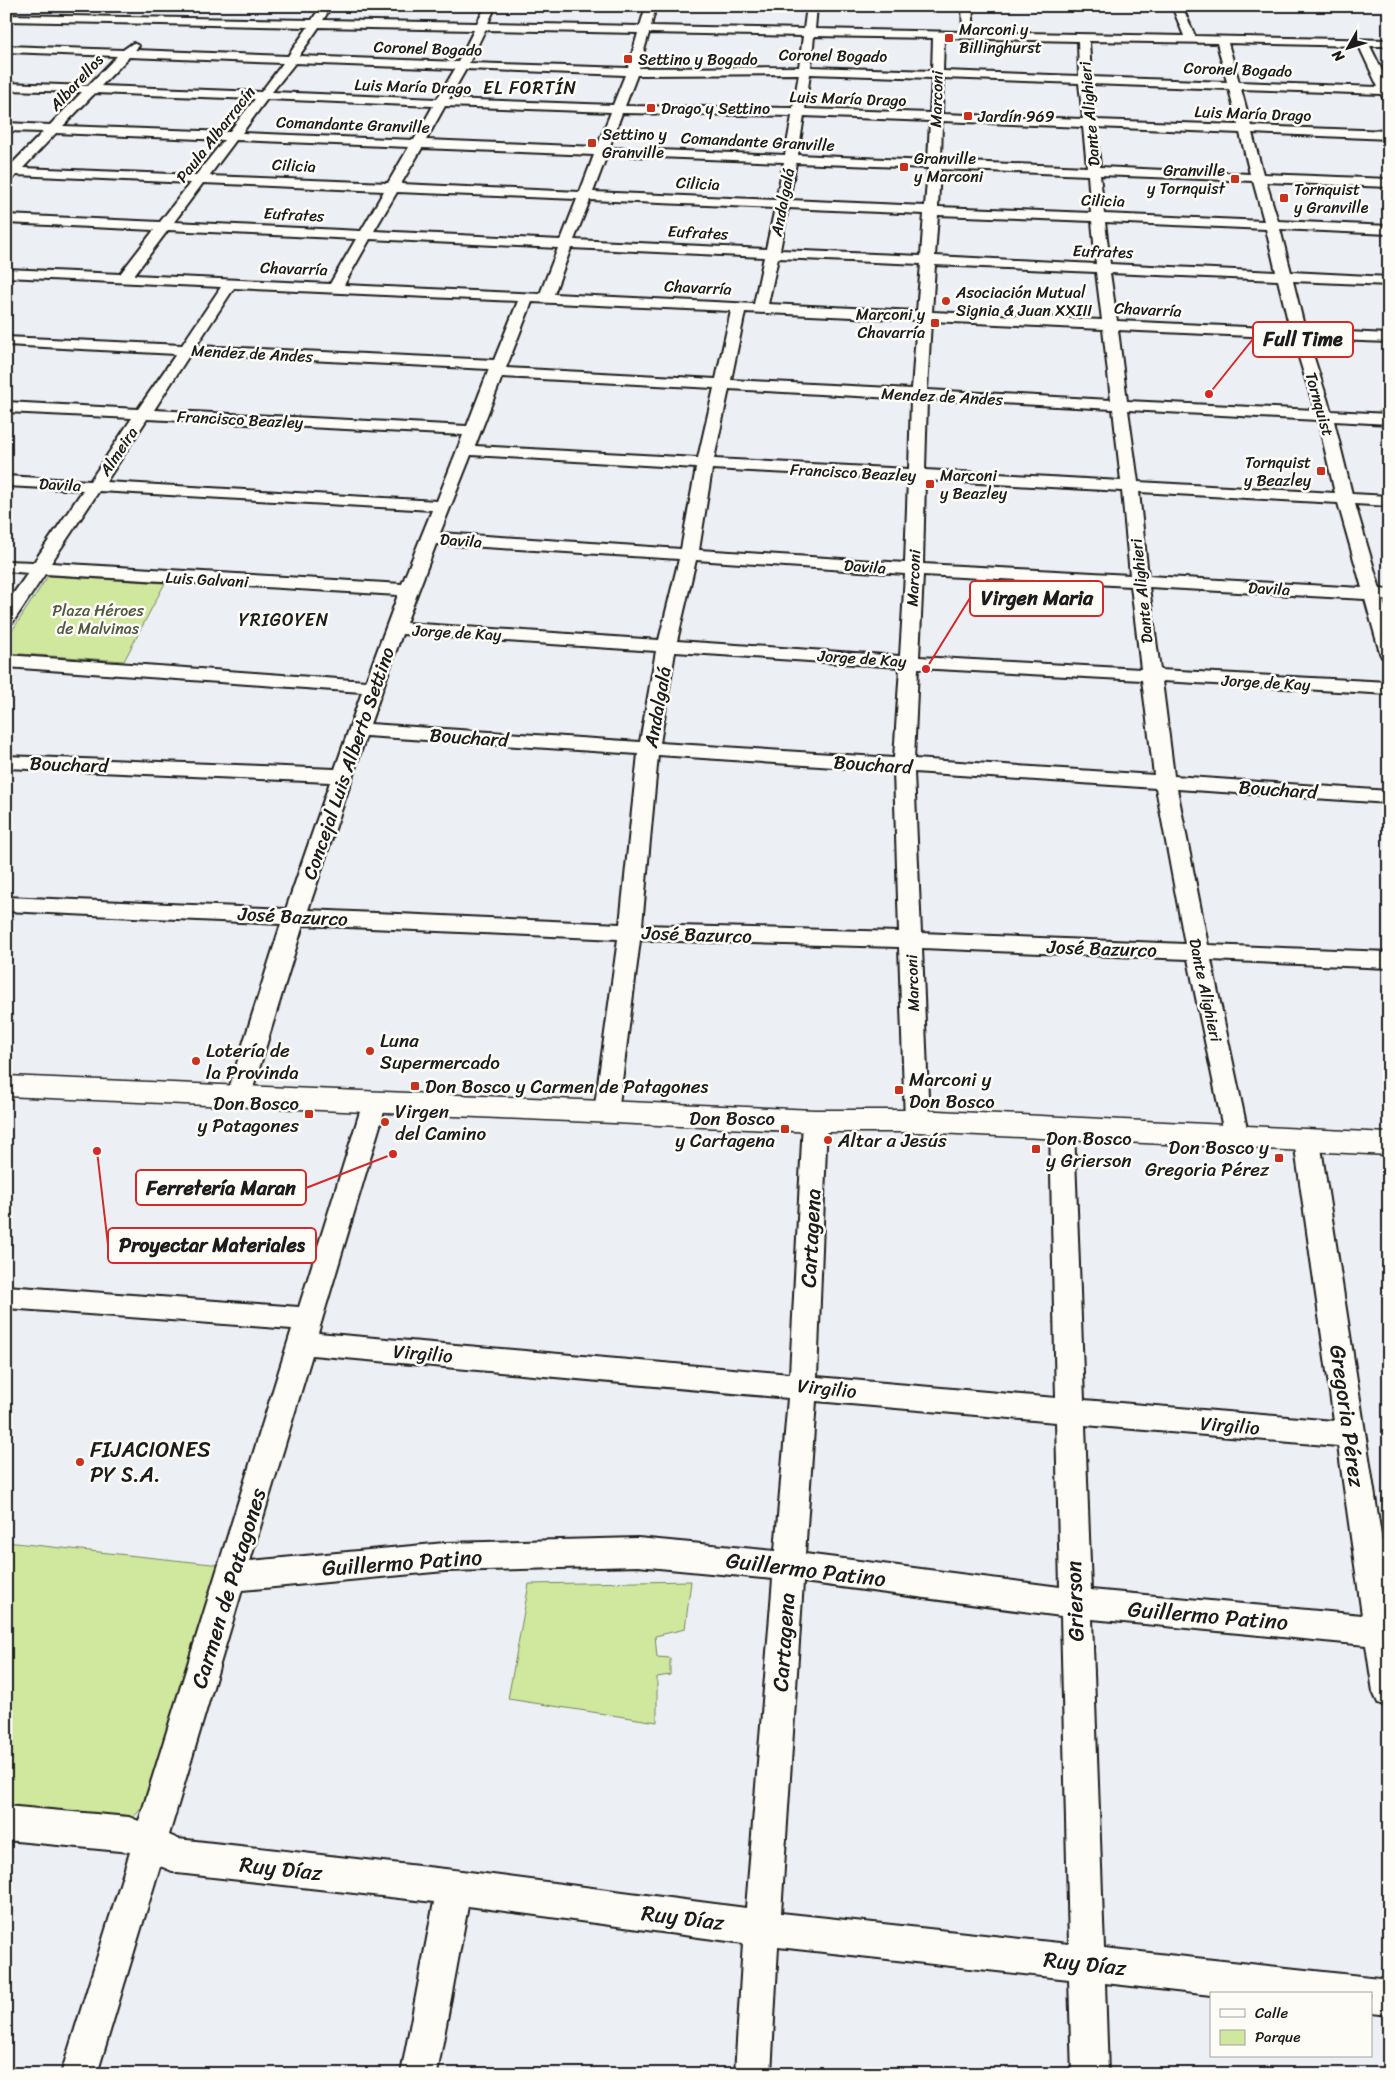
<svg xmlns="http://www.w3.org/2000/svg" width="1395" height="2080" viewBox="0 0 1395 2080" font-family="Sriracha,sans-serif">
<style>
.green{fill:#cfe89e;stroke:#76825d}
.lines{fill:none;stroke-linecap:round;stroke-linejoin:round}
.minor-casing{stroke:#1c1c1c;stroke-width:4}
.major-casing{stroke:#1c1c1c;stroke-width:3}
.minor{fill:#fdfcf7;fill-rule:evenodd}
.major{fill:#fdfcf7;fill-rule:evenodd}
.poi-dot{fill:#c8321e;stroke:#fdfcf7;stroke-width:2}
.labels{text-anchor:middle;stroke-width:5;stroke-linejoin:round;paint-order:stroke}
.far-poi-label{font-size:16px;fill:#1c1c1c;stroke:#fdfcf7;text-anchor:start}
.far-street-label{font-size:16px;fill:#1c1c1c;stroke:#fdfcf7}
.far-park-label{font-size:16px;fill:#525943;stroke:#fdfcf7}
.far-quarter-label{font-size:18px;letter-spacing:1px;fill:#1c1c1c;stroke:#fdfcf7}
.street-label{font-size:19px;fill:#1c1c1c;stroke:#fdfcf7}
.poi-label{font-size:19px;fill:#1c1c1c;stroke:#fdfcf7;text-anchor:start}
.near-street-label{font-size:22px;fill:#1c1c1c;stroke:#fdfcf7}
.near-poi-label{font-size:22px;fill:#1c1c1c;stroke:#fdfcf7;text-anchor:start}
.leader{fill:none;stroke:#d62828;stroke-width:2}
.callout-dot{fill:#d62828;stroke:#fdfcf7;stroke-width:2}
.callout{fill:#fdfcf7;stroke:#d62828;stroke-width:2}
.callout-label{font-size:20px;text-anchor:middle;font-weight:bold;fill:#1c1c1c}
</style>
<rect width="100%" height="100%" fill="#ecf0f5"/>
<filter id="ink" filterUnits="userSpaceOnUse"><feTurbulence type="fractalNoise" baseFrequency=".02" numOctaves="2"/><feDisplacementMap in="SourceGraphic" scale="10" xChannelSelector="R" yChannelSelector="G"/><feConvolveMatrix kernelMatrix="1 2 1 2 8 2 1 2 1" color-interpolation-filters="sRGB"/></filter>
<g filter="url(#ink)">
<g class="green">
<polygon points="48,576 165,583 124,661 6,653 6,640"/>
<polygon points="6,1542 221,1565 147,1802 130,1821 6,1809"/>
<polygon points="691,1581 685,1629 655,1636 657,1657 670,1658 670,1675 657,1677 657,1722 508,1699 529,1584"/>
</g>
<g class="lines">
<g class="minor-casing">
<g id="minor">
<path d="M321,6H332L323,20L477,23L486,6H496L488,23L640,26L646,6H656L651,26L804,29L807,6H817L815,29L963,32L962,6H972L974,32L1184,36L1172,6H1182L1195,36L1389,40V46H1370L1389,85V101H1385L1381,94L1241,89L1251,126L1389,131V139L1252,133L1263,174L1389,179V187L1266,182L1278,221L1389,226V234L1280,229L1291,272L1389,277V285L1293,281L1305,330L1389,334V342L1308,339L1331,411L1389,414V424L1334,421L1352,494L1389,496V506L1355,504L1380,589L1389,590V600H1383L1389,620V659L1382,657L1380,653L1365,599L1149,587L1160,670L1389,682V694L1162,681L1174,776L1389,791V803L1177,789L1208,945L1389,952V968L1211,960L1249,1138L1246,1145L1237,1147L1228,1145L1225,1138L1188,959L922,948L929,1121L926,1128L917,1130L908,1128L905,1121L899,947L640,940L618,1112L615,1119L606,1121L597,1119L594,1112L618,939L303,925L251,1095L248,1101L239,1104L230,1101L227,1095L281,924L6,911V897L286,909L330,782L6,768V756L335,769L362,692L6,667V655L366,681L398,595L45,574L13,622L6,623V604L28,573L6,571V561L34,562L83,490L6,486V476L90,481L132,418L6,412V402L138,409L176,354L6,345V337L182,345L221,287L6,277V269L120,274L154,230L6,223V215L160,222L190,183L16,175L12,180L6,181V167H9L43,132L6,131V123L50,125L82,92L6,90V83L88,86L117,56L6,52V46L123,50L133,43L139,46L135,50L288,56L308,27L6,21V15L312,20ZM319,27L474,30L458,62L299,56ZM485,30L638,33L628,68L469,63ZM649,33L803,36L799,67L639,68ZM814,36L933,38L932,71L811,67ZM944,38L1078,41L1079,76L943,71ZM1089,41L1217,43L1227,82L1091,77ZM1228,43L1359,46L1378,87L1239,82ZM129,57L283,63L261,92L101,86ZM295,63L455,69L437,99L272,92ZM466,69L625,75L613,105L449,99ZM799,74L793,108L625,106L637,75ZM810,74L932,78L930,113L805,109ZM943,78L1079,83L1083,119L942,114ZM1091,84L1229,89L1238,125L1095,120ZM95,93L255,99L229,132L63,126ZM267,99L433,106L414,140L242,133ZM445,106L611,112L597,147L426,140ZM622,113L792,116L785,155L609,148ZM804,116L930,121L928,161L798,155ZM942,121L1083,127L1087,167L941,161ZM1096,127L1240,133L1250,174L1100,167ZM56,133L224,140L196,175L23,168ZM236,140L409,147L388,183L209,176ZM422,148L594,155L580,192L401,184ZM607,155L784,162L776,200L593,192ZM796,163L928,168L925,206L789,200ZM940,169L1088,175L1091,213L938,207ZM1100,175L1253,181L1264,221L1104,214ZM203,183L384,191L361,231L174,222ZM397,192L577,199L561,240L374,231ZM590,200L775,208L766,249L574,240ZM788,208L924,214L921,256L780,250ZM938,215L1092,221L1096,264L935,256ZM1105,222L1266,229L1276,272L1110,264ZM168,230L356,239L330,284L134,275ZM370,239L558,248L540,294L344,285ZM571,248L764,257L754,304L554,294ZM778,258L921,264L917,311L768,304ZM935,265L1096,272L1102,320L932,312ZM1110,273L1278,280L1290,329L1117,321ZM234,288L518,301L494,360L196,346ZM532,302L731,311L716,379L506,368ZM745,312L917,320L912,389L731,380ZM931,321L1103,329L1111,400L927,390ZM1118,330L1293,338L1315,410L1127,401ZM190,354L489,369L467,426L154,410ZM502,377L714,388L698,458L475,446ZM729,389L911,399L909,469L714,459ZM927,399L1113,409L1121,481L925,470ZM1128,410L1318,420L1335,493L1138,482ZM147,419L463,435L437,501L106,482ZM471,455L696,468L681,549L440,533ZM712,469L908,479L905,563L699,550ZM925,480L1122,491L1130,575L923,564ZM99,491L432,510L402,584L51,563ZM1139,492L1338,503L1362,588L1148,576ZM436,544L679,559L659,640L406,623ZM696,560L905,574L900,656L677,641ZM923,575L1131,586L1141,669L919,657ZM402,634L656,651L640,742L370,724ZM675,652L900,667L894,758L660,743ZM918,668L1142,680L1154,775L914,759ZM366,736L638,754L620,924L308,910ZM658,755L894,771L899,932L642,925ZM914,772L1156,788L1185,944L921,933Z"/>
<path d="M375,1093L384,1096L387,1102L318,1333L790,1374L803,1121L806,1114L815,1112L824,1114L827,1121L817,1377L1056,1398L1050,1129L1053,1122L1062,1120L1071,1122L1074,1129L1084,1400L1334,1421L1294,1141L1298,1134L1307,1132L1316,1134L1320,1141L1389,1587V1707L1378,1703L1373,1692L1366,1645L1092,1619L1104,1948L1389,1979V2015L1371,2013V1994L1211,1995L1105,1983L1108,2074H1072L1069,1979L778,1947L771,2074H735L743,1943L468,1906L437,2074H401L434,1902L177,1873L160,1866L97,2074H61L130,1852L6,1840V1806L129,1817L139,1821L292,1329L6,1308V1286L299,1307L363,1102L366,1096ZM312,1355L788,1398L775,1551L638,1538L445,1543L250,1561ZM816,1401L1056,1422L1060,1587L805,1554ZM1085,1425L1338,1446L1362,1615L1091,1590ZM638,1566L773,1579L746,1908L454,1870L178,1839L169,1835L242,1590L445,1571ZM803,1582L1061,1616L1069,1944L781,1913Z"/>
</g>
</g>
<g class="major-casing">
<polygon id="major" points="6,1076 815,1110 917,1110 1389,1133 1389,1155 917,1132 815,1132 6,1096"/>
</g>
<use href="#minor" class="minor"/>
<use href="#major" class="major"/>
</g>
</g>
<g class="poi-dot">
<rect x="944" y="33" width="10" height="10" rx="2.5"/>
<rect x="623" y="54" width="10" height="10" rx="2.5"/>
<rect x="646" y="103" width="10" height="10" rx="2.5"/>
<rect x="963" y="111" width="10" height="10" rx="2.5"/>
<rect x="587" y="138" width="10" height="10" rx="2.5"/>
<rect x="899" y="162" width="10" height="10" rx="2.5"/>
<rect x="1230" y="174" width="10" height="10" rx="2.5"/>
<rect x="1279" y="193" width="10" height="10" rx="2.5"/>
<circle cx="946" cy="301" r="5"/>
<rect x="930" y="318" width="10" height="10" rx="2.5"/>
<rect x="1316" y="466" width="10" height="10" rx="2.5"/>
<rect x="925" y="479" width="10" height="10" rx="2.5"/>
<circle cx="370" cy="1051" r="5"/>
<circle cx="196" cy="1061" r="5"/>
<rect x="410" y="1081" width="10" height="10" rx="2.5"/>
<rect x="894" y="1085" width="10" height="10" rx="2.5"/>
<rect x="304" y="1109" width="10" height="10" rx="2.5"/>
<circle cx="385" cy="1122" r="5"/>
<rect x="780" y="1124" width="10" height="10" rx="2.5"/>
<circle cx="828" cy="1140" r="5"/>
<rect x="1031" y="1144" width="10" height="10" rx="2.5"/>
<rect x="1274" y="1153" width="10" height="10" rx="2.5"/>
<circle cx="80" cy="1462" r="5"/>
</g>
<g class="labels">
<g class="far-poi-label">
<text x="959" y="35">Marconi y<tspan x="959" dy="18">Billinghurst</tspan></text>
<text x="638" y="65">Settino y Bogado</text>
<text x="661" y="114">Drago y Settino</text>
<text x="978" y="122">Jardín 969</text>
<text x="602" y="140">Settino y<tspan x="602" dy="18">Granville</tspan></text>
<text x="914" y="164">Granville<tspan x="914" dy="18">y Marconi</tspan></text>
<text x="1225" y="176" text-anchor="end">Granville<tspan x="1225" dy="18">y Tornquist</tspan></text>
<text x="1294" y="195">Tornquist<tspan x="1294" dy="18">y Granville</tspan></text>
<text x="956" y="298">Asociación Mutual<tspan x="956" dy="18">Signia &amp; Juan XXIII</tspan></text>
<text x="925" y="320" text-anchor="end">Marconi y<tspan x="925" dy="18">Chavarría</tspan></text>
<text x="1311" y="468" text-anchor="end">Tornquist<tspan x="1311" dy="18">y Beazley</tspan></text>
<text x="940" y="481">Marconi<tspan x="940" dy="18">y Beazley</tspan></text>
</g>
<g class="far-street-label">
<text transform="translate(428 48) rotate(2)" y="6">Coronel Bogado</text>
<text transform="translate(833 55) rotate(1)" y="6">Coronel Bogado</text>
<text transform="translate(1238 69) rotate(2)" y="6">Coronel Bogado</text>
<text transform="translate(76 82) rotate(-47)" y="6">Albarellos</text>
<text transform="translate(413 86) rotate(2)" y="6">Luis María Drago</text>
<text transform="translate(848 98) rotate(2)" y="6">Luis María Drago</text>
<text transform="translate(936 99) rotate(-88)" y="6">Marconi</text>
<text transform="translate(1253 113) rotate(2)" y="6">Luis María Drago</text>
<text transform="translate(1089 114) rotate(-95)" y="6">Dante Alighieri</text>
<text transform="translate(353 124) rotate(2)" y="6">Comandante Granville</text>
<text transform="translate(215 134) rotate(-52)" y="6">Paula Albarracín</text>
<text transform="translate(758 141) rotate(3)" y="6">Comandante Granville</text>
<text transform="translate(294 165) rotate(3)" y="6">Cilicia</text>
<text transform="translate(698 183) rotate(3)" y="6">Cilicia</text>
<text transform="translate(1103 200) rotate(2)" y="6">Cilicia</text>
<text transform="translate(782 202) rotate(-79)" y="6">Andalgalá</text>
<text transform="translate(294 214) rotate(3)" y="6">Eufrates</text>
<text transform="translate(698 232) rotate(3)" y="6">Eufrates</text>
<text transform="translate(1103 251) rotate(2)" y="6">Eufrates</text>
<text transform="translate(294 268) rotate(2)" y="6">Chavarría</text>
<text transform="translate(698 287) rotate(3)" y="6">Chavarría</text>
<text transform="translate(1148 309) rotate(3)" y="6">Chavarría</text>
<text transform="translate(252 353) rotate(3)" y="6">Mendez de Andes</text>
<text transform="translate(942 396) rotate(3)" y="6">Mendez de Andes</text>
<text transform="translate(1320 404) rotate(74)" y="6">Tornquist</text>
<text transform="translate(240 419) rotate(3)" y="6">Francisco Beazley</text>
<text transform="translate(118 451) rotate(-56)" y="6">Almeira</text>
<text transform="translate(853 472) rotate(3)" y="6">Francisco Beazley</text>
<text transform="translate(60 484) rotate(3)" y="6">Davila</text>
<text transform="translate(461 540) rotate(4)" y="6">Davila</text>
<text transform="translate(865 566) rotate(4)" y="6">Davila</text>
<text transform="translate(913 578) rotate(-87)" y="6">Marconi</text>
<text transform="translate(207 579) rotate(3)" y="6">Luis Galvani</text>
<text transform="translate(1269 588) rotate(3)" y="6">Davila</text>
<text transform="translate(1141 591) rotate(-96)" y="6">Dante Alighieri</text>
<text transform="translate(457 632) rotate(3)" y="6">Jorge de Kay</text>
<text transform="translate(862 658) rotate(4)" y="6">Jorge de Kay</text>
<text transform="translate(1266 682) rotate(3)" y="6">Jorge de Kay</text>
<text transform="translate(912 983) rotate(-92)" y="6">Marconi</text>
<text transform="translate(1206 990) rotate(78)" y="6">Dante Alighieri</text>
</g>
<g class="far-park-label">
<text x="98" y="616">Plaza Héroes<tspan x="98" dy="18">de Malvinas</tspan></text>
</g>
<g class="far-quarter-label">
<text x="530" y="94">EL FORTÍN</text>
<text x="284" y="626">YRIGOYEN</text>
</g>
<g class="street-label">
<text transform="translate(657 707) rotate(-80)" y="7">Andalgalá</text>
<text transform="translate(469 737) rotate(4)" y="7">Bouchard</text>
<text transform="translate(348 763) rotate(-71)" y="7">Concejal Luis Alberto Settino</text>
<text transform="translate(69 764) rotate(2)" y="7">Bouchard</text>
<text transform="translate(873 764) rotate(4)" y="7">Bouchard</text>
<text transform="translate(1278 789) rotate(4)" y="7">Bouchard</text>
<text transform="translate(293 916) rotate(3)" y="7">José Bazurco</text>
<text transform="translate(697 934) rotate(2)" y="7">José Bazurco</text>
<text transform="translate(1102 948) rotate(2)" y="7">José Bazurco</text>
<text transform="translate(423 1353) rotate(5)" y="7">Virgilio</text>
<text transform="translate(827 1388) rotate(6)" y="7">Virgilio</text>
<text transform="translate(1230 1425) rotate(5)" y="7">Virgilio</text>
</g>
<g class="poi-label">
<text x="380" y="1047">Luna<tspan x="380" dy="22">Supermercado</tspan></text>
<text x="206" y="1057">Lotería de<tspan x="206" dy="22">la Provinda</tspan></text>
<text x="909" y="1086">Marconi y<tspan x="909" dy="22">Don Bosco</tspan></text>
<text x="425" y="1093">Don Bosco y Carmen de Patagones</text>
<text x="299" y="1110" text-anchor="end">Don Bosco<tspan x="299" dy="22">y Patagones</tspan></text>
<text x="395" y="1118">Virgen<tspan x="395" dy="22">del Camino</tspan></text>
<text x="775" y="1125" text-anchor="end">Don Bosco<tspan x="775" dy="22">y Cartagena</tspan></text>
<text x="1046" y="1145">Don Bosco<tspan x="1046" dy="22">y Grierson</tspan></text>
<text x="838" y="1147">Altar a Jesús</text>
<text x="1269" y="1154" text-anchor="end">Don Bosco y<tspan x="1269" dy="22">Gregoria Pérez</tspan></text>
</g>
<g class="near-street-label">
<text transform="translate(810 1238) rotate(-87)" y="8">Cartagena</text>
<text transform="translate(1348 1416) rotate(82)" y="8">Gregoria Pérez</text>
<text transform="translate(402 1562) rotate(-4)" y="8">Guillermo Patino</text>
<text transform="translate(806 1569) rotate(7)" y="8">Guillermo Patino</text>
<text transform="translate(228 1588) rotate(-73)" y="8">Carmen de Patagones</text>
<text transform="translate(1074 1601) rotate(-92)" y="8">Grierson</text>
<text transform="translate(1208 1615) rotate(5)" y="8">Guillermo Patino</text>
<text transform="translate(783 1642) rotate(-86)" y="8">Cartagena</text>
<text transform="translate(281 1868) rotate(6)" y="8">Ruy Díaz</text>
<text transform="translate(683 1917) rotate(7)" y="8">Ruy Díaz</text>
<text transform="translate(1085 1963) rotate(6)" y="8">Ruy Díaz</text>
</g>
<g class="near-poi-label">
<text x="90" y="1457">FIJACIONES<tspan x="90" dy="25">PY S.A.</tspan></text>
</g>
</g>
<path class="leader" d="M1209 394L1253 339M926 669L970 598M393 1154L306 1188M97 1151L108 1245"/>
<g class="callout-dot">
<circle cx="1209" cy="394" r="5"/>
<circle cx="926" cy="669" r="5"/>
<circle cx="393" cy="1154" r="5"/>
<circle cx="97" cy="1151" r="5"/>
</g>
<g class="callout">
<rect x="1253" y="322" width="100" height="35" rx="5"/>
<rect x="970" y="581" width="133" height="35" rx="5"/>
<rect x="136" y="1170" width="170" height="35" rx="5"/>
<rect x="108" y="1228" width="208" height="35" rx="5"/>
</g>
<g class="callout-label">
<text x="1303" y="346">Full Time</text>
<text x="1037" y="605">Virgen Maria</text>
<text x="221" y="1195">Ferretería Maran</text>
<text x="212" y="1252">Proyectar Materiales</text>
</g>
<rect width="1395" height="2080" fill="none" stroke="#fdfcf7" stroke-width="25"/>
<rect x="12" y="12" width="1370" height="2055" fill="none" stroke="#1c1c1c" stroke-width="2" filter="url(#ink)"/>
<rect x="1210" y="1992" width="162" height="65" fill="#fdfcf7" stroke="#a3a29f"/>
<rect x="1220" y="2009" width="25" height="8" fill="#fdfcf7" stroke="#a3a29f"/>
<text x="1255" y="2018" font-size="15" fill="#1c1c1c">Calle</text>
<rect x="1220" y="2030" width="25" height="15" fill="#cfe89e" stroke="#a3a29f"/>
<text x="1255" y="2042" font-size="15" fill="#1c1c1c">Parque</text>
<g transform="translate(1348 48) rotate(231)" stroke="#fdfcf7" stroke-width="4" paint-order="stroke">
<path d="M0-4L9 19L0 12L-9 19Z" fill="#1c1c1c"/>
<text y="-8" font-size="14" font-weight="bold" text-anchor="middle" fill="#1c1c1c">N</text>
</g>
</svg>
